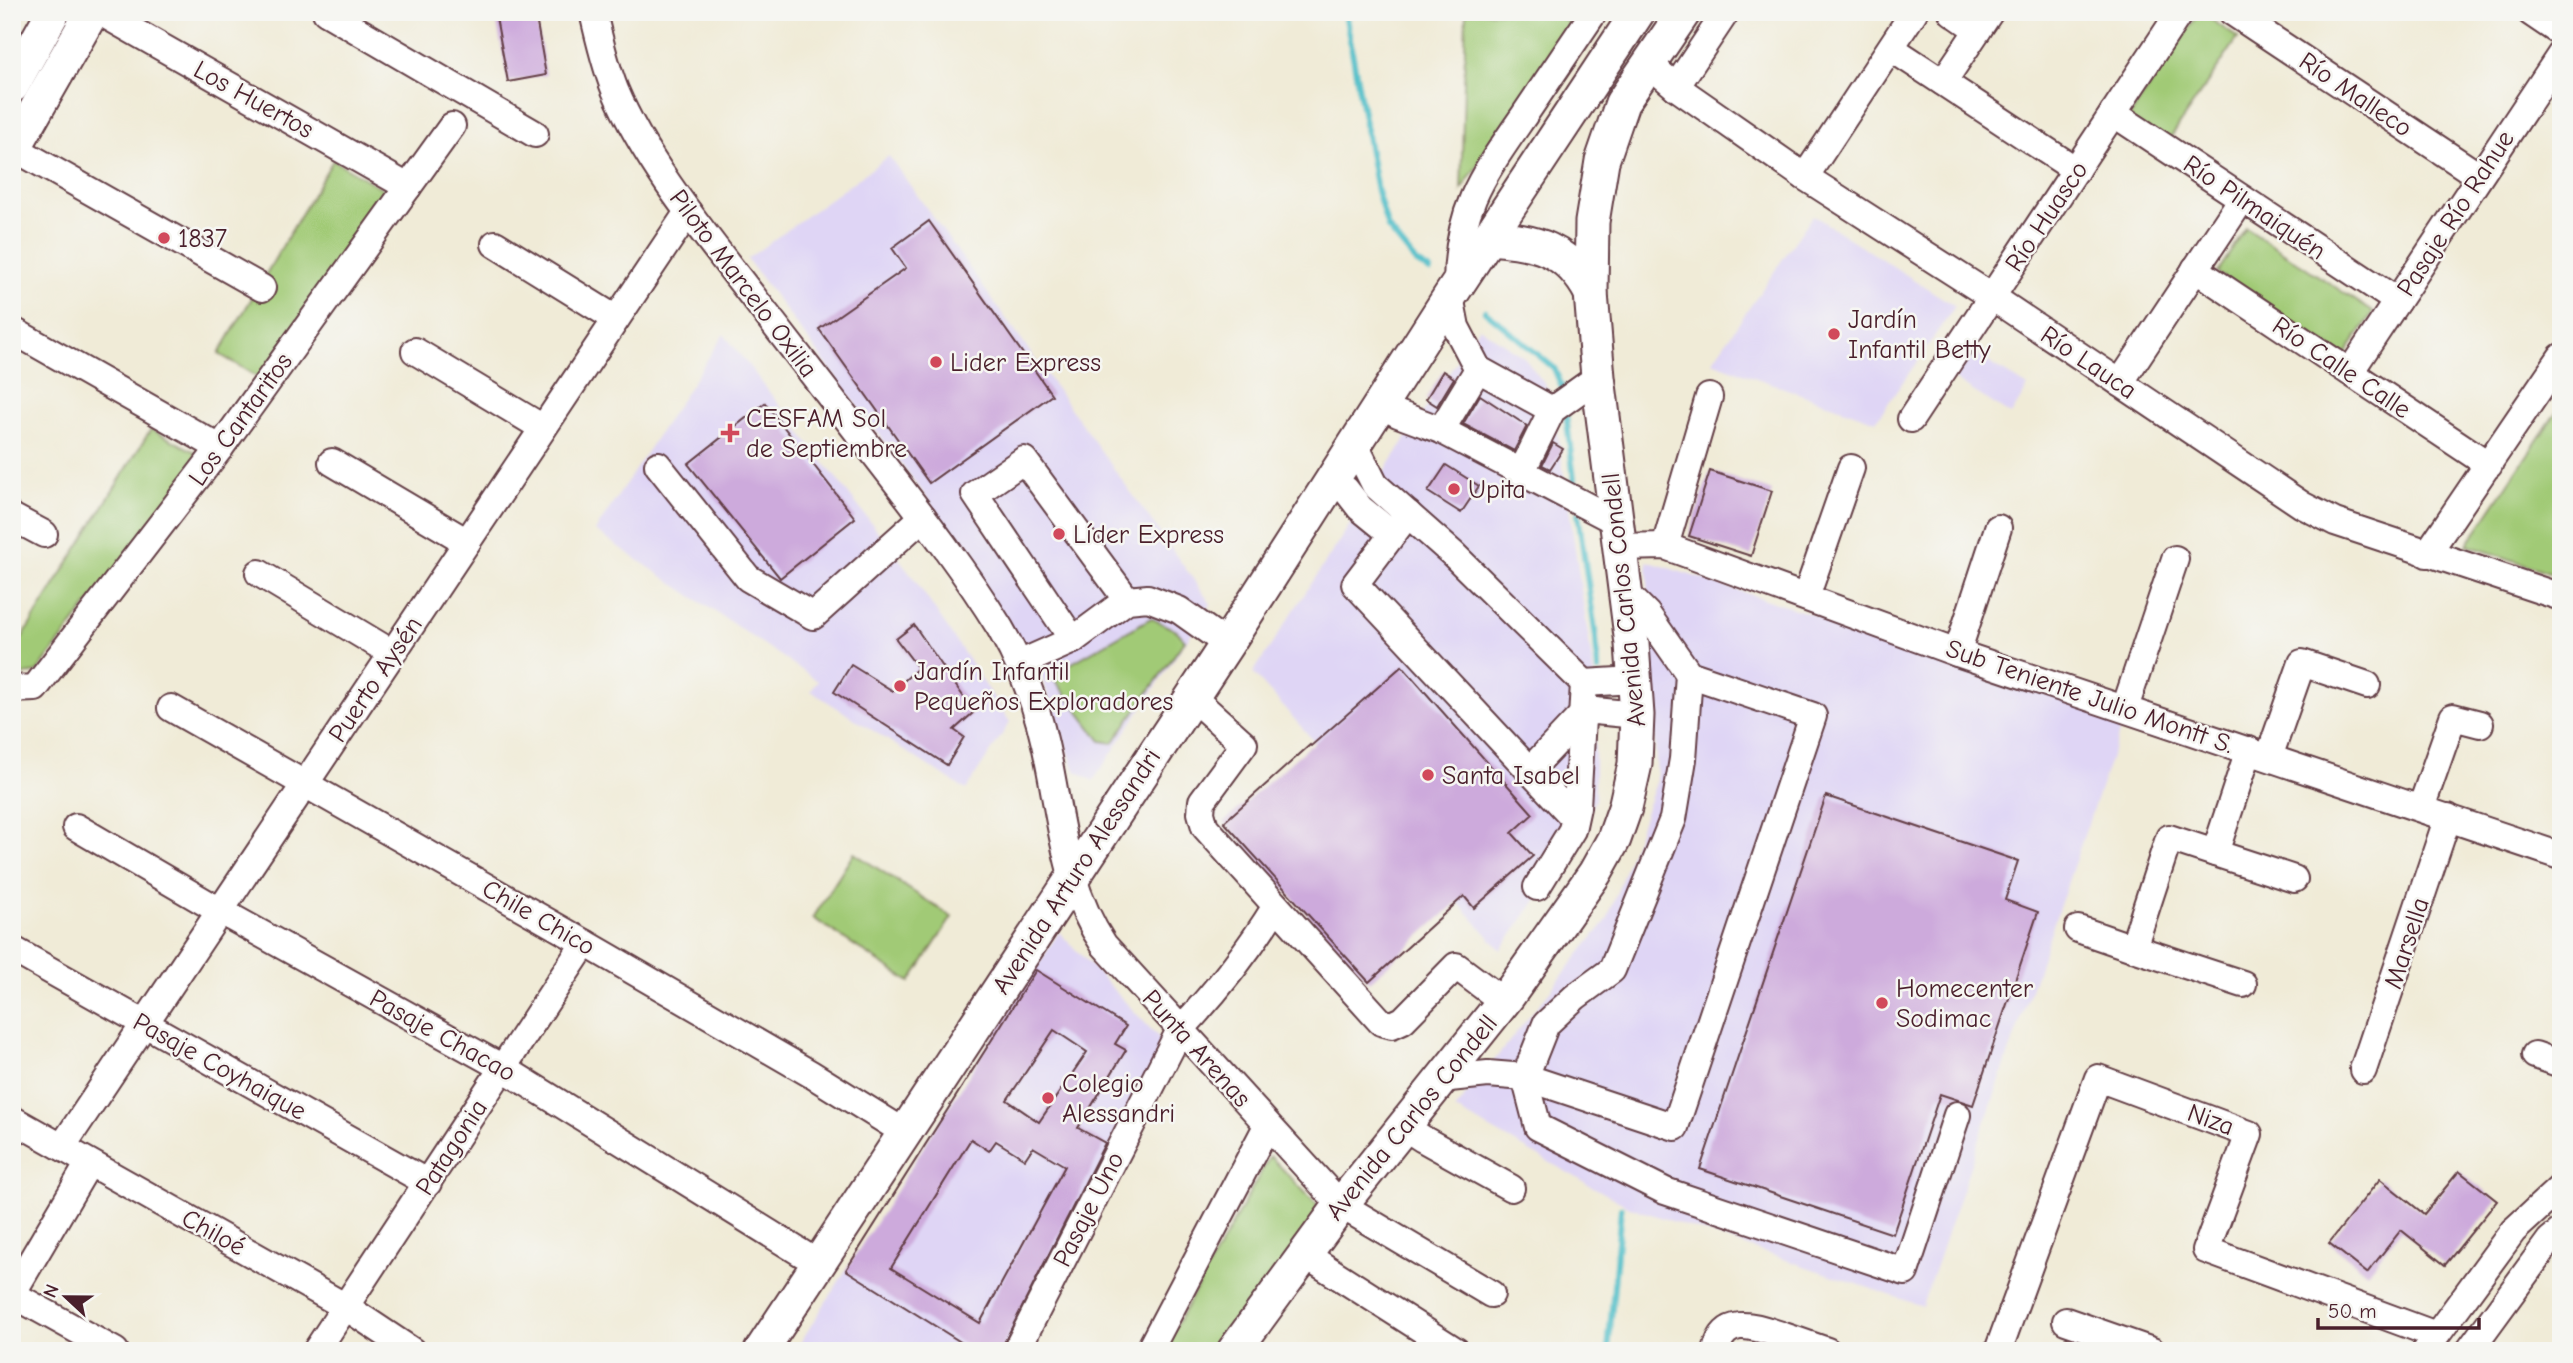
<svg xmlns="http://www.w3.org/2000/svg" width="2573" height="1363" viewBox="0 0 2573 1363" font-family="'Comic Neue',sans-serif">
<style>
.built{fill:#dfd5f5}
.green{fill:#a1ca76;stroke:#767450;stroke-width:2}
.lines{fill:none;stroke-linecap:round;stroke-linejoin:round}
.stream{stroke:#50bec8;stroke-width:6}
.building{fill:#cdaadc;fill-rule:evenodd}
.minor-casing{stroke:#633e45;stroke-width:30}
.major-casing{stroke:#633e45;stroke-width:37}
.minor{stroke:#fff;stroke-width:26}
.major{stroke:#fff;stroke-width:33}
.poi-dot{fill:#d1495b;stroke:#f6f6f2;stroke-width:2.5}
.labels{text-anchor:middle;stroke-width:5;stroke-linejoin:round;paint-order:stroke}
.street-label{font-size:26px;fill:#4a1f2b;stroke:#f6f6f2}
.poi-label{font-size:26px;fill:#4a1f2b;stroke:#f6f6f2;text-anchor:start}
</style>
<rect width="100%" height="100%" fill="#f6f6f2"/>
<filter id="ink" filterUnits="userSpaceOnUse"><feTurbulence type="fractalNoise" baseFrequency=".0143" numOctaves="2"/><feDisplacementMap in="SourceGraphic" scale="14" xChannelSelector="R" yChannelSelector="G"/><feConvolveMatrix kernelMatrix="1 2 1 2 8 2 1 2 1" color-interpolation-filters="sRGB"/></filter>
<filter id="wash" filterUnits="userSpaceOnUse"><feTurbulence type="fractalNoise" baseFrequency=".00686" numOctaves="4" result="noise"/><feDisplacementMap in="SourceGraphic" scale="28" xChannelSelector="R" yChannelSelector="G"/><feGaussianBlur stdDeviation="1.57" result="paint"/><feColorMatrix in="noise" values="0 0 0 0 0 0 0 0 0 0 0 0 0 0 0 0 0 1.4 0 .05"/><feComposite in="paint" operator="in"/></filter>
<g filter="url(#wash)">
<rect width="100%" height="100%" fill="#f0ebd7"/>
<g class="built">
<polygon points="889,156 1211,604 1093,781 1075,770 1043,681 930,502 747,259"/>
<polygon points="1813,215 1955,306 1876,421 1712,362"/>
<polygon points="1479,327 1525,358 1552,394 1595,682 1595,799 1577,842 1501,950 1253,673"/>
<polygon points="724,334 911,574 1010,722 966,790 811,691 818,681 595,531"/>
<polygon points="1971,351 2028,387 2011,415 1954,379"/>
<polygon points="1647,561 2125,716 1922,1306 1627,1206 1455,1109 1607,920 1657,780"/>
<polygon points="1059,932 1167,1046 1005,1351 795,1351"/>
</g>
<g class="green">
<polygon points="1466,12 1553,12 1572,25 1461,190"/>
<polygon points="2200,12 2238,38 2166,144 2128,119"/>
<polygon points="333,160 392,194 259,378 219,354"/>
<polygon points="2246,228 2373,312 2344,356 2217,273"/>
<polygon points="2561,405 2561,576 2467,545"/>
<polygon points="151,429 201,455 37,672 18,676 12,673 12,654"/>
<polygon points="1151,618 1177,631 1185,640 1113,743 1101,741 1051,675"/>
<polygon points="854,853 952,917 910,982 813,918"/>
<polygon points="1270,1156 1324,1212 1220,1351 1162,1351"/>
</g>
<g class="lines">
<g class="stream">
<polyline points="1345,12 1377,191 1388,228 1417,263 1430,271"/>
<polyline points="1485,311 1554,368 1562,387"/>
<polyline points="1566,414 1575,487"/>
<polyline points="1578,514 1596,638 1598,670"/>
<polyline points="1608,1351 1621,1209"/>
</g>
</g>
<g id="blocks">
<g class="building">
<polygon points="495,12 535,12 546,75 508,82"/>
<polygon points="929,221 1052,395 929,483 819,329 906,268 892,248"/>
<polygon points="1443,371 1454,378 1437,406 1426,399"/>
<polygon points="1480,395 1527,426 1514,451 1463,424"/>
<polygon points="765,403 855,518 780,578 688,464"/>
<polygon points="1553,443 1563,449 1550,469 1542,465"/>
<polygon points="1446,465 1479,486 1461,513 1428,492"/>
<polygon points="1710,471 1772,491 1751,556 1689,536"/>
<polygon points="914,625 974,712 954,730 964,737 947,765 834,692 851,665 893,691 918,668 896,639"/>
<polygon points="1402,666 1533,814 1512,833 1533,856 1474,908 1464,896 1369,982 1224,822 1310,745 1311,746"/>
<polygon points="1826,796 2018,861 2005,900 2038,912 1973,1105 1940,1094 1893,1234 1700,1169"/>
<path d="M1036,970L1126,1026L1115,1044L1126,1050L1078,1128L1105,1143L1000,1351H975L846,1270ZM1054,1030L1087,1052L1039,1122L1007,1100ZM971,1139L989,1151L996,1141L1025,1159L1033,1147L1065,1166L980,1323L891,1268Z"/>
<polygon points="2459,1171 2497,1201 2445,1265 2401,1230 2367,1273 2329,1243 2380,1179 2424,1214"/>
</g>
</g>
</g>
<g filter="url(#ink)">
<use href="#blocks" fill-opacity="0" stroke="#633e45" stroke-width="2"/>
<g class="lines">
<g class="minor-casing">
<g id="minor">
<polyline points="100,12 408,187"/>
<polyline points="326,12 535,134"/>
<path d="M593,12C599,39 605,65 615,90C646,164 708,238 757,302C799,356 841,411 883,465C924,518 965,571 1000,628C1021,664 1036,704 1045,744C1061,814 1063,884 1104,945L1341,1205L1491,1294"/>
<polyline points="1952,12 1978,30"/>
<polyline points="2232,12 2479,176"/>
<polyline points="2530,12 2561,33"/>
<polyline points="1891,48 2076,170"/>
<polyline points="1649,64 1676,87 1805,177 1992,297 2302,505 2335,522 2561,597"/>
<polyline points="1943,82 1990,12"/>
<polyline points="1676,87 1726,12"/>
<polyline points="2113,113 2397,301"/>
<polyline points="14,148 262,288"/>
<polyline points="1805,177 1914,12"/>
<polyline points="495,244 616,319"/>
<polyline points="2195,269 2489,465"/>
<path d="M1457,285C1457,208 1483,175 1525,114C1548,80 1571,46 1594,12"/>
<polyline points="1450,296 1456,327 1478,369 1552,410"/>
<polyline points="12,330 220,448"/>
<polyline points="415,351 543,428"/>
<polyline points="2350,372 2561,54"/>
<polyline points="2120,383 2242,199"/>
<polyline points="1381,405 1398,414 1441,430 1617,522"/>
<polyline points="1911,419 2180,12"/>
<polyline points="1441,430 1478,369"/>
<polyline points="1355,445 1375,485 1453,554 1584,683 1577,807 1572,830 1537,887"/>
<polyline points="332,462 467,542"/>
<polyline points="658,465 748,578 813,616 923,517"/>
<polyline points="1522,471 1552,410 1598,377"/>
<polyline points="1332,481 1346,490 1360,508 1392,534"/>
<polyline points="1408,514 1355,584 1574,818"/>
<polyline points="12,517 44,534"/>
<polyline points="1665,546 1709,397"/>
<polyline points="1618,547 1665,546 1957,653 2561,856"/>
<polyline points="2427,554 2561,357"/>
<polyline points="259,573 392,653"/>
<polyline points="1806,597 1851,468"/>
<polyline points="1073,640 975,494 1024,460 1127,600"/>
<polyline points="1957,653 1998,528"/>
<polyline points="1019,664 1073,640 1127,600 1148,598 1179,610 1227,644"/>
<polyline points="1689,674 1683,759 1673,819 1612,970 1575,997 1546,1024 1525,1077 1538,1127 1665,1191 1905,1272 1957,1115"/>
<polyline points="1584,683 1635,680"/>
<polyline points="12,689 35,688 220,448 452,126"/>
<polyline points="1192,697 1244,744 1202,801 1201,813 1205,827 1381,1022 1392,1025 1403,1020 1456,966 1504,1002"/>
<polyline points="171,708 585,943 811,1074 904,1132"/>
<polyline points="2125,708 2175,559"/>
<polyline points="2269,757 2302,663 2367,685"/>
<polyline points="1529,771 1583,714 1595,711 1637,715"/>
<polyline points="2421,808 2453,717 2480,724"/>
<polyline points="76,827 220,911 503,1068 803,1254"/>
<polyline points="2215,853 2249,750"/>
<polyline points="2078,929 2133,948"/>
<polyline points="12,949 428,1183"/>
<polyline points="2243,984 2133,948 2169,838 2294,879"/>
<polyline points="2535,1055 2561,1064"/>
<polyline points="2363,1070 2448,817"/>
<polyline points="1440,1079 1488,1074 1525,1077 1675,1127 1813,716 1689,674 1647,614 1624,591"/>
<polyline points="12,1119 346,1307 412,1351"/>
<polyline points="1403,1126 1423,1139 1511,1188"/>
<polyline points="62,1147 688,212"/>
<polyline points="89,1163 12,1294 115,1351"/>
<polyline points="1304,1254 1456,1351"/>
<polyline points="2066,1321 2152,1351"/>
<polyline points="316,1351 585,943"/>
<path d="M1016,1351L1180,1030C1216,992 1249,950 1276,906"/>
<polyline points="1149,1351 1267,1126"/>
<path d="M1716,1351C1725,1312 1758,1328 1784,1336C1799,1341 1813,1346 1827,1351"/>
<polyline points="1998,1351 2098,1078 2249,1134 2206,1250 2436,1335"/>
<polyline points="2425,1351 2513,1231 2561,1187"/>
<polyline points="2469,1351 2550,1240 2561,1231"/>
</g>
</g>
<g class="major-casing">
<g id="major">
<polyline points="12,86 53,12"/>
<polyline points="12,152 92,12"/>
<path d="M1488,238C1536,241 1567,248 1591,293"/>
<polyline points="761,1351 1227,644 1450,296 1638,12"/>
<polyline points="1234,1351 1341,1205 1508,996 1595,873 1614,839 1625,808 1635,764 1637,715 1632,644 1598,377 1591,293 1592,222 1602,161 1622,103 1684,12"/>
</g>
</g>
<use href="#minor" class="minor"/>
<use href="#major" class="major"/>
</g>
</g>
<g class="poi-dot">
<circle cx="164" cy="238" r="7"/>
<circle cx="1834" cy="334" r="7"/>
<circle cx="936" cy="362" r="7"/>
<path d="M726.5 422.5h7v7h7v7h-7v7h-7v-7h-7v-7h7z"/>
<circle cx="1454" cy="489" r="7"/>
<circle cx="1059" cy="534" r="7"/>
<circle cx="900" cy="686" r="7"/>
<circle cx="1428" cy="775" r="7"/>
<circle cx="1882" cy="1003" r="7"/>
<circle cx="1048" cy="1098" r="7"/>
</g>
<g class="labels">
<g class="street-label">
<text transform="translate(2356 94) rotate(34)" y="9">Río Malleco</text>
<text transform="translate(254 99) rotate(29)" y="9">Los Huertos</text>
<text transform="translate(2255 207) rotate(34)" y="9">Río Pilmaiquén</text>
<text transform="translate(2455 213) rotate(-57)" y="9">Pasaje Río Rahue</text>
<text transform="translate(2046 216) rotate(-56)" y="9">Río Huasco</text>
<text transform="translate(744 283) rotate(53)" y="9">Piloto Marcelo Oxilia</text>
<text transform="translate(2089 362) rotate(34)" y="9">Río Lauca</text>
<text transform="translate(2342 367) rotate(34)" y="9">Río Calle Calle</text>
<text transform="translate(240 419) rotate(-54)" y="9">Los Cantaritos</text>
<text transform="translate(1623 600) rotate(-96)" y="9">Avenida Carlos Condell</text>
<text transform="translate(375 679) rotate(-56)" y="9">Puerto Aysén</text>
<text transform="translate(2090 696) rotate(19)" y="9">Sub Teniente Julio Montt S.</text>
<text transform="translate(1076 871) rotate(-57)" y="9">Avenida Arturo Alessandri</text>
<text transform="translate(539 917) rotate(30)" y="9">Chile Chico</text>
<text transform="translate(2406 943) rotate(-72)" y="9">Marsella</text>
<text transform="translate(443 1035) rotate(29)" y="9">Pasaje Chacao</text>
<text transform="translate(1197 1048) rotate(48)" y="9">Punta Arenas</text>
<text transform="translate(220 1066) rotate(29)" y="9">Pasaje Coyhaique</text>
<text transform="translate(1411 1117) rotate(-51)" y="9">Avenida Carlos Condell</text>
<text transform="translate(2211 1119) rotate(20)" y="9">Niza</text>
<text transform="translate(451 1147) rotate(-57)" y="9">Patagonia</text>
<text transform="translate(1088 1209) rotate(-63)" y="9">Pasaje Uno</text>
<text transform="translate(214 1232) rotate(29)" y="9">Chiloé</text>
</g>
<g class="poi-label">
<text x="178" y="247">1837</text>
<text x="1848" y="328">Jardín<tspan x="1848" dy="30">Infantil Betty</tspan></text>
<text x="950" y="371">Lider Express</text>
<text x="746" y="427">CESFAM Sol<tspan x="746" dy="30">de Septiembre</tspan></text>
<text x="1468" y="498">Upita</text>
<text x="1073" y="543">Líder Express</text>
<text x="914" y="680">Jardín Infantil<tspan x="914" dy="30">Pequeños Exploradores</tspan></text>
<text x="1442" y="784">Santa Isabel</text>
<text x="1896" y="997">Homecenter<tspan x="1896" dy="30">Sodimac</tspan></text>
<text x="1062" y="1092">Colegio<tspan x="1062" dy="30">Alessandri</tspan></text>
</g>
</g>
<rect width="2573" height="1363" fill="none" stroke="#f6f6f2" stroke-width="42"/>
<g transform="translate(66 1297) rotate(292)" stroke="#f6f6f2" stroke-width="5" paint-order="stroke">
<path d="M0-5L12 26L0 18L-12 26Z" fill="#4a1f2b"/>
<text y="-10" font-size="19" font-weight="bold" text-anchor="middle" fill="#4a1f2b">N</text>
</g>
<path d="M2318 1318v10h161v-10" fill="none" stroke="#4a1f2b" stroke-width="3.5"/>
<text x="2328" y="1318" font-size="21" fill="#4a1f2b" stroke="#f6f6f2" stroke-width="5" paint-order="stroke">50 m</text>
</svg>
